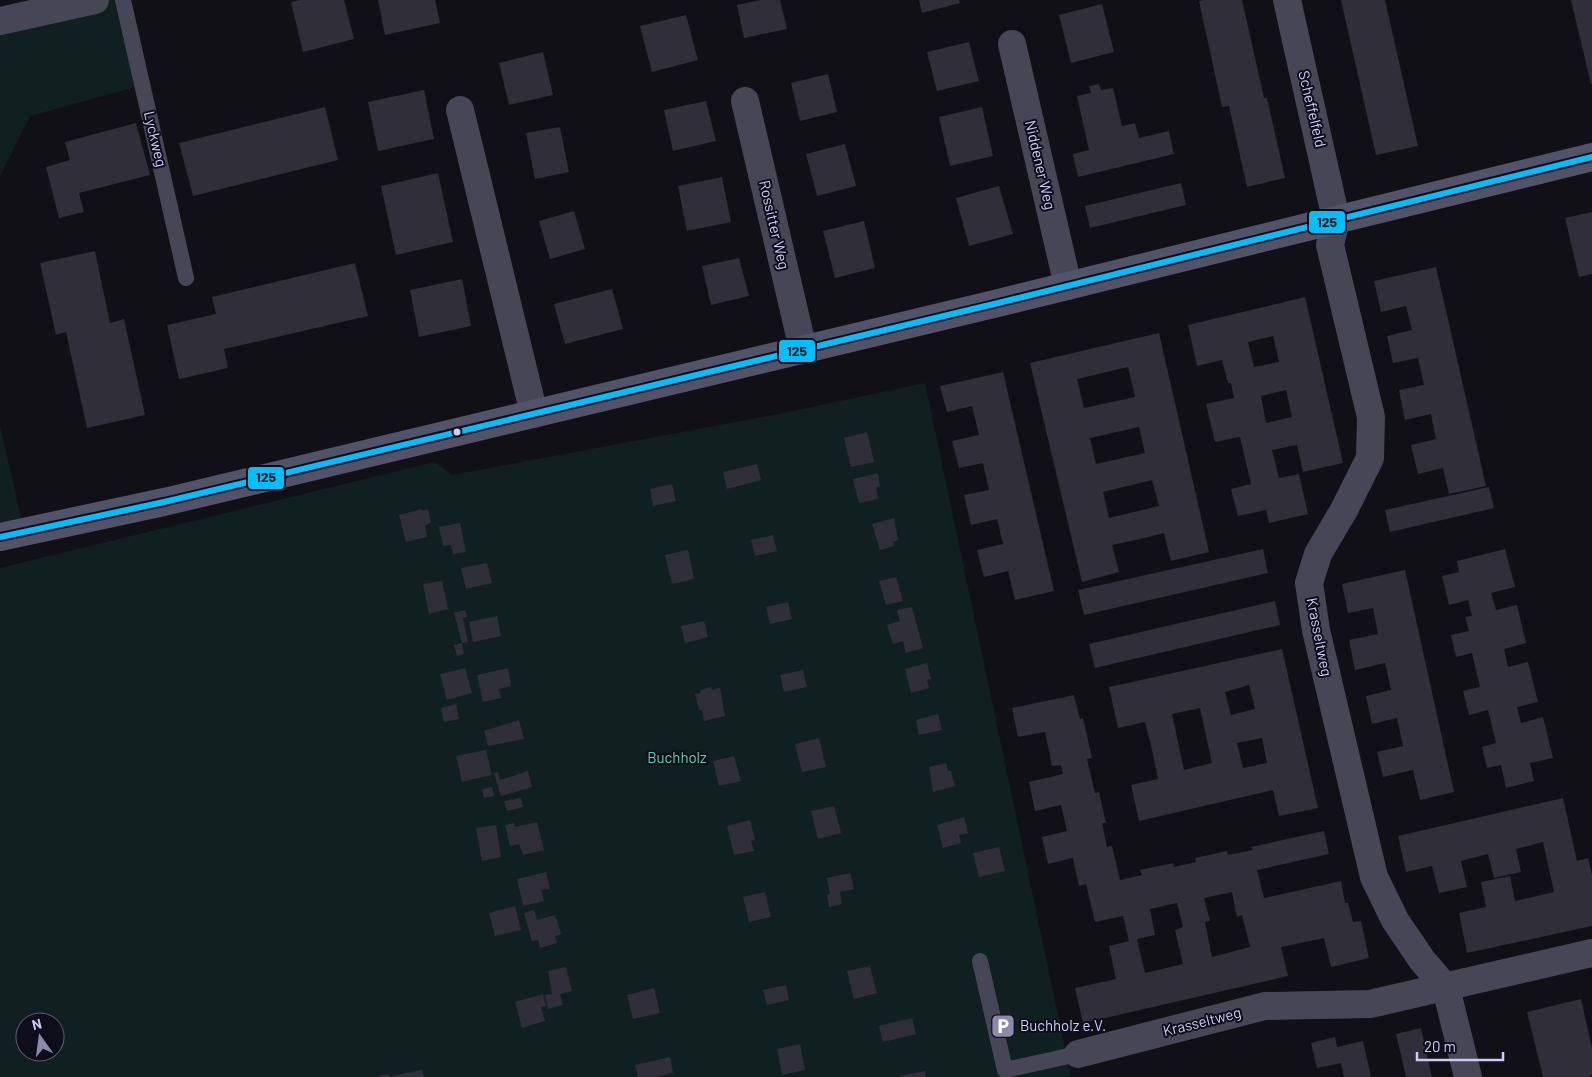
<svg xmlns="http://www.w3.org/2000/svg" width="1592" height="1077" viewBox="0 0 1592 1077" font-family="Barlow,sans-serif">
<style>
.green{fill:#102021;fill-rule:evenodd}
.building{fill:#2f2e39;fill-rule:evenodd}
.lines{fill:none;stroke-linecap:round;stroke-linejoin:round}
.lane{stroke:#464657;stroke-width:16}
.street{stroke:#464657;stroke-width:28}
.secondary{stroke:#525269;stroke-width:28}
.bus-1-casing{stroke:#0e0d1a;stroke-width:10}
.bus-1{stroke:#00bfff;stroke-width:6}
.bus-dot{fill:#cfcbf9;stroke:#0e0d1a;stroke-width:2}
.labels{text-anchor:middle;stroke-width:4;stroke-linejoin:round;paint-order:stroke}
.street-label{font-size:15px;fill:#cfcbf9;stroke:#0e0d1a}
.park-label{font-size:15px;fill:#61d0b1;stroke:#0e0d1a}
.poi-label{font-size:15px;fill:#cfcbf9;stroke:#0e0d1a;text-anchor:start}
.line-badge{stroke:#0e0d1a;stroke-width:2}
.pale-badge-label{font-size:14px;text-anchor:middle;font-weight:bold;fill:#111}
</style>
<rect width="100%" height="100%" fill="#111017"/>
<g class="green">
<polygon points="74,0 123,0 143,85 30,116 0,176 0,21"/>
<path d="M925,383L1071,1077H0V568L435,462L452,475L779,414ZM25,1022H55V1052H25Z"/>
<polygon points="0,426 24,531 0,537"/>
</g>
<g class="building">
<polygon points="301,0 344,0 354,39 303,52 291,2"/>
<polygon points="378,0 435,0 440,23 385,35"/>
<polygon points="761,0 780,0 787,29 744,38 737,5"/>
<polygon points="919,0 959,0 960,3 922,13"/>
<polygon points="1203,0 1242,0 1264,98 1267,98 1285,178 1247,187 1229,106 1222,107 1199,1"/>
<polygon points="1341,0 1385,0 1418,146 1376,155"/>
<polygon points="1571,0 1592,0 1592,84 1591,84"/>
<polygon points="1102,4 1114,52 1071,63 1059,15"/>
<polygon points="686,15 698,60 652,72 640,26"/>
<polygon points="969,42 979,81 937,91 927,52"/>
<polygon points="543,52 553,95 509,105 499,63"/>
<polygon points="828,74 837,112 800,121 791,83"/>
<polygon points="1099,84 1101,90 1113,88 1122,126 1135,123 1139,138 1169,131 1174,154 1078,177 1073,154 1089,150 1077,96 1091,93 1089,86"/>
<polygon points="424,90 434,139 378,151 368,102"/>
<polygon points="706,101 716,141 673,151 664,110"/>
<polygon points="325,107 338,160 193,196 179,143"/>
<polygon points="982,107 993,156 950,166 939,117"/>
<polygon points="136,123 150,175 79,193 84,212 59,218 46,167 70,160 65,142"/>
<polygon points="560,127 569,172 535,179 526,133"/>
<polygon points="845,144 856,186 817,196 806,154"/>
<polygon points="438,173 453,242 396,255 381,186"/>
<polygon points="722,177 731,222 687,231 678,186"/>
<polygon points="1181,183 1186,205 1090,228 1085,206"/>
<polygon points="999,186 1013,234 969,246 956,198"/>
<polygon points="574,211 585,249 550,259 539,221"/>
<polygon points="1592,212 1592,274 1579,277 1565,218"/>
<polygon points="864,221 875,268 835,278 823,231"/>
<polygon points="95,251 110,323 124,319 145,415 87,428 66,332 56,335 40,263"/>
<polygon points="739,258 749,296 711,305 702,266"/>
<polygon points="355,263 368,316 224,349 228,368 179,379 167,325 216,314 212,297"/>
<polygon points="1436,267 1486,486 1449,494 1443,468 1418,474 1411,445 1436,439 1431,414 1405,420 1399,390 1424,385 1418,358 1393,363 1387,336 1412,330 1406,306 1381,312 1374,281"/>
<polygon points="462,279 471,326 419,337 410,290"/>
<polygon points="612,289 623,329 565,344 554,304"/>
<path d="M1305,297L1343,463L1303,472L1297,445L1272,450L1279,478L1299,474L1308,514L1269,523L1266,510L1238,516L1231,489L1251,484L1240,437L1215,442L1206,404L1234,398L1231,383H1228L1222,360L1197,366L1188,325ZM1273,336L1279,362L1254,367L1248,342ZM1286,390L1292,417L1266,423L1261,396Z"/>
<path d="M1159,333L1209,552L1171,561L1164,533L1140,539L1112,545L1119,572L1082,582L1030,363ZM1128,367L1135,397L1084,408L1077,379ZM1139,427L1145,453L1096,464L1090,438ZM1152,480L1159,506L1109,518L1103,492Z"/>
<polygon points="1003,372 1054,591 1015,600 1008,571 984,577 977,550 1003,544 997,519 971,525 964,495 989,490 983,463 959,468 952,441 979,435 972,406 947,412 940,386"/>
<polygon points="867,432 874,462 851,467 844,438"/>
<polygon points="757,464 761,480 727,489 723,472"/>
<polygon points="878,473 880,486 876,487 878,499 859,503 853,479"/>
<polygon points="672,484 676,501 653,506 650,489"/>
<polygon points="1489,487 1494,508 1390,532 1385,510"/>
<polygon points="422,509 422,511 428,509 431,523 425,525 427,537 406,542 399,515"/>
<polygon points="894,518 898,540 893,542 894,546 880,550 872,524"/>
<polygon points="460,523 466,552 453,554 451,545 443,546 439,527"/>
<polygon points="773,535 777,551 755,556 751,540"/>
<polygon points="1263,549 1268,573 1084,615 1078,590"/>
<polygon points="1505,549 1515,587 1491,593 1496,610 1517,605 1526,643 1504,649 1508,667 1528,662 1538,702 1517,707 1521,723 1543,717 1553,758 1530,763 1534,781 1506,788 1501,765 1487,768 1482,747 1496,743 1488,710 1469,715 1463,691 1480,687 1472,653 1456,657 1451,635 1469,631 1465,617 1472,616 1468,600 1449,605 1442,576 1459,572 1457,561"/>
<polygon points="688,550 694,579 672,584 665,555"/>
<polygon points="487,563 492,583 466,589 461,568"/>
<polygon points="1405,570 1454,792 1420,800 1413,770 1383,777 1377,752 1403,746 1397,718 1372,724 1366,696 1391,690 1385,663 1355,670 1349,640 1378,634 1373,608 1348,613 1342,584"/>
<polygon points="896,577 903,601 886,605 879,581"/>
<polygon points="442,581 448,609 429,614 423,584"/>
<polygon points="1275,601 1280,625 1095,668 1089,644"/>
<polygon points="788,602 792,619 770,624 766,607"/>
<polygon points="912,607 923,648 906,653 903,641 893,644 887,625 900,621 897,610"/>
<polygon points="465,610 467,617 463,618 468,642 462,643 464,654 457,656 454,645 462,643 454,613"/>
<polygon points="497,616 501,636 473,642 469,622"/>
<polygon points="704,621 708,637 685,643 681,626"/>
<path d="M1282,649L1318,808L1279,816L1273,790L1139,821L1131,785L1158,779L1151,745L1145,722L1118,728L1109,687ZM1249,685L1255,709L1231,715L1225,692ZM1200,708L1212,763L1184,770L1172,714ZM1262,738L1267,763L1243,768L1237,743Z"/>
<polygon points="927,663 931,679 927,680 929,688 911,693 905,669"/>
<polygon points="465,668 472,693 447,700 440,674"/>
<polygon points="508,668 511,686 499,689 501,698 483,702 477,675"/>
<polygon points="803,670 807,687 784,692 780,675"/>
<polygon points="711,687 712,690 720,688 725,716 704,721 702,710 699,710 695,694 701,693 700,690"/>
<path d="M1074,695L1080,719L1083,718L1092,758L1087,759L1095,793L1099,792L1106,823H1102L1107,847L1112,846L1120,880L1142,875L1140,870L1173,863L1174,867L1196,862L1195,858L1227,851L1228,855L1253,850L1251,847L1324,831L1329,854L1257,870L1264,898L1341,881L1345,903H1348L1353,922L1361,921L1369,958L1331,967L1324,938L1281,947L1288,976L1083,1023L1075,988L1116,979L1109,946L1129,941L1123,916L1095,922L1086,884L1079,886L1073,858L1048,864L1042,837L1067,831L1061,805L1035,811L1029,782L1063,774L1061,765L1052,766L1045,732L1018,737L1012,708ZM1232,892L1237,917L1242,915L1250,947L1212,957L1205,922L1210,921L1204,898ZM1177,903L1183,927L1175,930L1183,964L1145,973L1137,939L1155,935L1150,909Z"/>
<polygon points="456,704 459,719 444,722 441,708"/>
<polygon points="938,714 942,730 919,735 916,720"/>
<polygon points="519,720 524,739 488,746 484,731"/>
<polygon points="819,738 826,767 802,772 795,744"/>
<polygon points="486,750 492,775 462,782 456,756"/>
<polygon points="734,756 741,781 719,786 713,761"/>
<polygon points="946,763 948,771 951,771 955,786 933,792 929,767"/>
<polygon points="528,771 532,787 501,796 494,773 498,772 500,780"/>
<polygon points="492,787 494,796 484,798 482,789"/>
<polygon points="521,798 523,807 507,811 504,801"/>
<polygon points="1563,798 1577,861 1588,858 1592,875 1592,926 1467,953 1459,913 1486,907 1481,882 1510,876 1515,901 1554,892 1543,842 1516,849 1521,872 1494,878 1488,854 1461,861 1467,887 1439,893 1432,866 1406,872 1398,836"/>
<polygon points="834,806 841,833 818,839 811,811"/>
<polygon points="964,817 968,833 959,835 961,843 943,848 937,825"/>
<polygon points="750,820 755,840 751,841 754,851 734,855 727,826"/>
<polygon points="537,822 544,850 523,855 519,844 510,846 505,825 514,823 515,827"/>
<polygon points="496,825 501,857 482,861 476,828"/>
<polygon points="999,847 1005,871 979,877 973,853"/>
<polygon points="546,872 550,889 541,890 544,901 523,906 517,879"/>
<polygon points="850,873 854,889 840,892 842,904 829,907 827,895 830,894 827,878"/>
<polygon points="765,892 771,917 749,922 743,897"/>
<polygon points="515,906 521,930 495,936 489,913"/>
<polygon points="534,910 537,920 555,915 556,919 557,919 561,934 555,936 557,943 540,948 538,940 532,941 524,913"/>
<polygon points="870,966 877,993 854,999 847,971"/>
<polygon points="566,967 572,991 560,994 563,1005 548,1009 545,995 552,994 548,971"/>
<polygon points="786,985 789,1000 767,1005 763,990"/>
<polygon points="654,988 660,1013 633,1019 627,995"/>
<polygon points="543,994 546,1006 541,1007 545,1021 522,1028 515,1002"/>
<polygon points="1581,999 1592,1048 1592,1075 1590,1075 1591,1077 1543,1077 1527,1012"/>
<polygon points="912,1018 916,1034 883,1042 879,1026"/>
<polygon points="1421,1028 1432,1077 1406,1077 1396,1034"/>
<polygon points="1335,1037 1337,1047 1363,1041 1371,1077 1344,1077 1341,1063 1317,1068 1311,1043"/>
<polygon points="800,1044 805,1070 782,1075 777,1049"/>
<polygon points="670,1057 673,1073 656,1077 638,1077 635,1065"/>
<polygon points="422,1070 424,1077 392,1077 392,1076"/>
<polygon points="925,1071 926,1077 900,1077 900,1076"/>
<polygon points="389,1074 390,1077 378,1077 378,1076"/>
</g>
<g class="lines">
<g class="lane">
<polyline points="123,0 186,278"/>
<polyline points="980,961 1005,1070 1078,1054"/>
</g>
<g class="street">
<polyline points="1287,0 1336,219 1330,245 1371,417 1370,458 1344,510 1318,554 1309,583 1316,630 1374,877 1395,920 1422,960 1446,988 1468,1077"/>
<polyline points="0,21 95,0"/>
<polyline points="1012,44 1068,286"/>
<polyline points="745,101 803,349"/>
<polyline points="460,110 534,414"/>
<polyline points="1078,1054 1265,1006 1370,1004 1592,953"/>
</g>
<polyline class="secondary" points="0,537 164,502 994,304 1592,157"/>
<g class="bus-1-casing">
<polyline id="bus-1" points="0,537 164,502 994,304 1592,157"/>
</g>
<use href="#bus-1" class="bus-1"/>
</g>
<defs>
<g id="parking-square" transform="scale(1.25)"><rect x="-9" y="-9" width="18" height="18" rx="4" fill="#8c8aaa" stroke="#0e0d1a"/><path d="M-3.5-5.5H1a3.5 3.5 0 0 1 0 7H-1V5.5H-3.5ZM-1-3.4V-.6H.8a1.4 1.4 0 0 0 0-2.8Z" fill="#fff"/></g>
</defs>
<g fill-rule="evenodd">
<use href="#parking-square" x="1003" y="1026"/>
</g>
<circle class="bus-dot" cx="457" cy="432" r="4.5"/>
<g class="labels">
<g class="street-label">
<text transform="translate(1312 109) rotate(77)" y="5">Scheffelfeld</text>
<text transform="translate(155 139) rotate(77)" y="5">Lyckweg</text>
<text transform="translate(1040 165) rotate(77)" y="5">Niddener Weg</text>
<text transform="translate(774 225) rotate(77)" y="5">Rossitter Weg</text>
<text transform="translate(1319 637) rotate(79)" y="5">Krasseltweg</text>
<text transform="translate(1202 1022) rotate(-14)" y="5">Krasseltweg</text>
</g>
<g class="park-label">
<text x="677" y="763">Buchholz</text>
</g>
<g class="poi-label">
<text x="1020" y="1031">Buchholz e.V.</text>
</g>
</g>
<g class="line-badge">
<rect x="1308" y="210" width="38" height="24" rx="5" fill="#00bfff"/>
<rect x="778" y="339" width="38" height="24" rx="5" fill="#00bfff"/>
<rect x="247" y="466" width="38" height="24" rx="5" fill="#00bfff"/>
</g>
<g class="pale-badge-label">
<text x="1327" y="227">125</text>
<text x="797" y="356">125</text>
<text x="266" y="482">125</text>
</g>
<g transform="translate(40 1037) rotate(346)"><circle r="24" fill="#0e0d1a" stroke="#5b5973"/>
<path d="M0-4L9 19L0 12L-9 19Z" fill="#8c8aaa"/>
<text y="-8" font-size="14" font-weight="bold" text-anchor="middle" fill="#cfcbf9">N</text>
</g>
<path d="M1417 1052v8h86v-8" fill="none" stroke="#cfcbf9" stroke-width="2.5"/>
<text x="1424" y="1052" font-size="15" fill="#cfcbf9" stroke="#0e0d1a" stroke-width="4" paint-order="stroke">20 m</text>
</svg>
